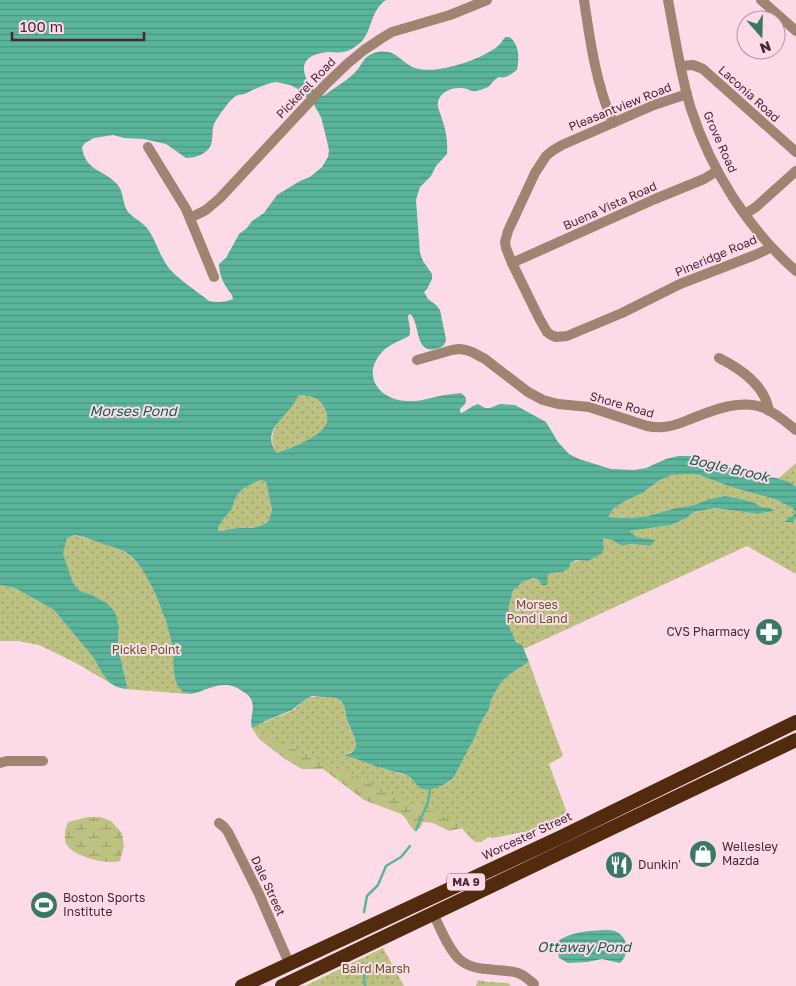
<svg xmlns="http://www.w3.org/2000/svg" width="796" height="986" viewBox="0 0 796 986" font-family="'Golos Text',sans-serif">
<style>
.wetland{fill:url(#wetland-marsh)}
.park{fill:url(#park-dots)}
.water{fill:url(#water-rules);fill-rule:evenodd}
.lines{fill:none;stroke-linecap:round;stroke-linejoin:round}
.stream{stroke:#59b69c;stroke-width:2.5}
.minor{stroke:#a18372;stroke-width:10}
.trunk{stroke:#522a0e;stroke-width:14}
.labels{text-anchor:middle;stroke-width:4;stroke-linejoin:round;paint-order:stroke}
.shield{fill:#fcdae8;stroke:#7e5d6b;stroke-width:1}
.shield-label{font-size:11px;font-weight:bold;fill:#482836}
.street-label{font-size:12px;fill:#482836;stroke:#fcdae8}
.park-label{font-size:12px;fill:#575a24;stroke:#fcdae8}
.poi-label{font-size:12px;fill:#482836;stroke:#fcdae8;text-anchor:start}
.water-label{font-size:14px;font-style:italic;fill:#155f4d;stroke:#fcdae8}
</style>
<defs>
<pattern id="wetland-marsh" width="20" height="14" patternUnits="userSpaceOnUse" patternTransform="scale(1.25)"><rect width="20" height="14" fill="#bdc282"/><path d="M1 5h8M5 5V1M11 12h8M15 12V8" fill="none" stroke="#9c9e6b"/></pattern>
<pattern id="park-dots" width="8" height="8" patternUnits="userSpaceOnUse" patternTransform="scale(1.25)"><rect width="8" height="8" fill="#bdc282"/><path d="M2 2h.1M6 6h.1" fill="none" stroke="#9c9e6b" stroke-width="1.8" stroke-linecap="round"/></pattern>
<pattern id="water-rules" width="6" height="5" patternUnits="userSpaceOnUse" patternTransform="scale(1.25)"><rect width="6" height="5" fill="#59b69c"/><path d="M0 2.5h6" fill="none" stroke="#4c9480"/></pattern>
</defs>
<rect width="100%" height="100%" fill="#fcdae8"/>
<g class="wetland">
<path d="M263,722L494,834L481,842H475L466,833L462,828L449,831L433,823L423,822L420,828L415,831C408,826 409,820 401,814L364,800L323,769H302L285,759L259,739L252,728Z"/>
<path d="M88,817H100L111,821L122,833L124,846L120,861C108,865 74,857 67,845C63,838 65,830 68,822Z"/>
</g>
<g class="park">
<path d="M300,395C310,396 319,397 324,407C326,411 328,417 327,422C322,438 291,448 277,453C263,433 284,413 297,397Z"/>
<path d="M796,463V574L747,546L524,649C522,645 519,644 516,641C503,625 506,590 524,581C532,577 539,579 547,577L550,573L557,571L565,572C573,560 575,560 588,561L604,549L602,537L612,540L622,546L630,544L651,546L654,540L637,537L628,531L671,525L685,519L694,512L715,508L758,514L775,511L770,508L761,507L755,503L741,499L724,496L709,499L694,505L676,508L648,516L629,518L607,517C616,503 626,500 641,493C651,488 659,478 671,475C694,469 737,487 761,494Z"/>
<path d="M261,480L266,482L272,510L268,522C258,528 250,528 239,528C232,528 225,531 218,531C218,522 227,517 232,508C234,504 235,497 238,494C242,488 255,482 261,480Z"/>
<path d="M74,535C90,540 119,546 131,556C151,574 168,621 173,646C175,659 172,673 177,684C180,690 183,692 188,694L125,689L127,684L119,652L118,637L119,627L107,603L90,594L80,591L72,583L62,554L67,538Z"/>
<polygon points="0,585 15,588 54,610 93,657 104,676 110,683 76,663 39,645 18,641 0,641"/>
<path d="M529,662L563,756L549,764L570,821L558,826L492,838L414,804L268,737L252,728C266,720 281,717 295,709C301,704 305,697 314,697C318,697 335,697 337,699C347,704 346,717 349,726C354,737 363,750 345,754L384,769L408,776L415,782L418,787C432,789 445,788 454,777L475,737L480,724L489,709L491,700L497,689L502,681L513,672Z"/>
<polygon points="383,948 404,986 305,986"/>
<polygon points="478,980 488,982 508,983 511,986 476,986"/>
</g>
<g class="water">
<path d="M0,0H386C369,12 373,31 360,43C355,47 350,51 343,52C338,53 333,52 328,52C314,53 300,59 305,75C308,85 313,91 322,96L325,95C336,86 349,80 358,69C363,62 365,56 374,53C396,47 399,62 415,68C436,75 481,60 498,46C500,44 503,40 505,37H510C520,47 519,57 517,70C511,74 506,79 499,77C494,79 492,84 488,87C484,89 480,90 476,91C471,92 467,88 462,88C450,87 436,94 438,107C439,111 441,115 442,119C446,130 448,142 447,154L436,166L431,176L420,187L416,200L420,253L423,261L432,274V279L427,289L424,292L428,299L436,305L440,310L446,339C445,344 444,346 439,348C413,357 421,322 410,314L408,316C408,322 412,330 409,336C400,341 390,344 383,351C360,375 379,400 407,401C421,402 432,397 445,395C450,394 456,394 461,393C469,399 467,403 460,409V412L462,413L473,406L478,404L485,408H490L500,404L515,405L546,422L558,442L569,454L579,459L611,469L634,470L646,468L666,459L678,456H695L710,460L749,475L777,478L789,482L796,487V518L792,522H785L788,518L793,516L795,512L793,508L775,499L732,487L699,475L688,474L671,475L660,480L642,493L623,502L613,509L608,517L629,518L648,516L676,508L694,505L709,499L725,496L741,499L755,503L761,507L770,508L775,511L758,514L715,508L694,512L685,519L671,525L629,531L637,537L655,540L651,546L630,544L622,546L612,540L603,538L604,549L601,554L588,561L576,560L571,563C567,575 560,571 550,573L547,577L548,583L546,585H542L538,579L533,578L522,582L513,591L509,605L508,617L510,629L516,642L522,645L529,662L513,672L502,681L497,689L491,700L489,709L480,724L475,737L454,777C447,785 432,791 422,789C416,787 414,779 408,776C401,772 392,772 385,769C371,765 358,759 344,755L351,753L354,750L356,746L355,739L347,720L345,709L342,702L336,698L312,696L306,699L292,710L263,722L252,728C249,718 255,711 252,702C251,697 247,694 242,691C238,688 234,686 228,685C224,685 218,685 213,687C203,689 190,699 181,690C172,682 174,661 173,650C170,625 150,573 131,556C124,550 113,547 103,544C98,542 79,535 74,535C74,535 67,538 67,538L63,554L73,583L80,591L90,594L107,603L115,612L119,627L118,637L119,652L127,685L125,689L117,687L110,683L104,676L93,657L54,610L15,588L0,585ZM276,82L290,85L298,89L313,103L321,117L327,141L329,150L328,157L322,167L310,177L300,181L277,195L264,213L252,221L247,228L239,234L226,258L219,264C219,272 222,281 227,288C229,292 232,293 233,299C225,302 218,303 209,301C197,291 173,276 166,264C158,252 155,237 146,227C141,221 133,218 128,212C122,204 124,191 117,184C103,169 85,171 82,147L85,143L94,138L113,135L124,138L144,139L166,144L186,158C194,158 205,155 210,147C214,140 211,132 214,124C217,118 230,99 236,96C239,94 244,95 247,93C257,88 265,84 276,82ZM300,395C310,396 319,397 324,407C326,411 328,416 327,422C322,437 291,448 277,453C258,429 291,416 297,397ZM261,480L266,482L272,510L268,522C258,528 251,528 239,528C232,528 225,531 218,531C218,522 227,517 232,508C234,504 235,497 238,494C242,488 255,482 261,480Z"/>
<path d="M606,930C609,930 612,930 615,931C629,937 630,954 620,963L602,959L587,962L568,963L559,958L557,942C571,931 589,931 606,930Z"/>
</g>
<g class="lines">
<g class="stream">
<polyline points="416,830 428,802 430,789"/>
<polyline points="364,912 367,896 378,885 386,866 401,857 410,846"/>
<polyline points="365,986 364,977 366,964"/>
</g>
<g class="minor">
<path d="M584,0C590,41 596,84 613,123"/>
<path d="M668,0C675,36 680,74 691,109C711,170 747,228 796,271"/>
<polyline points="761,0 796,31"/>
<polyline points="681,66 693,65 703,69 796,152"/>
<polyline points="687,94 654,105 562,145 552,151 546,156 535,173 508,231 505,242 506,248 512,263 539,318 547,332 551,335 556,337 567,336 622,313 680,284 755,255 766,250 769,246"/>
<polyline points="148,147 186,209 214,277"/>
<polyline points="745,214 756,207 796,171"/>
<polyline points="190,218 206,210 220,198 327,83 347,64 364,50 382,38 392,32 450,15 487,0"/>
<polyline points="512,263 655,199 704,179 717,171"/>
<path d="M719,358C741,369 765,385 769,411"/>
<path d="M417,360L452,350L459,349L466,350L472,352L485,359L528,392L543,400L558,404L589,407L647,426C662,429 674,426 688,420C711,411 740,398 764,408C776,413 786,422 796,430"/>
<polyline points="0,763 7,761 43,761"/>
<polyline points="219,823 224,827 228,832 259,894 289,963"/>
<path d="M433,913C440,928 447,946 458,958C474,974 498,967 518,973C524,975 529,980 534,984"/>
</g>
<g class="trunk">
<polyline points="242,986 561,837 796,722"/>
<polyline points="282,986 796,740"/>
</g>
</g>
<defs>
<g id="pharmacy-disc" transform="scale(1.4375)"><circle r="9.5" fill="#397866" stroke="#fcdae8"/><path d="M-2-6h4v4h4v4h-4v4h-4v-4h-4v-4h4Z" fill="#fff"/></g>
<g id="shop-disc" transform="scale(1.4375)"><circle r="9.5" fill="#397866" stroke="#fcdae8"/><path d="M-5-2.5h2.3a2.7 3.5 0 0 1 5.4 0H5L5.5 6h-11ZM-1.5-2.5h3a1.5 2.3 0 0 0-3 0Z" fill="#fff"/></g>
<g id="restaurant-disc" transform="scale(1.4375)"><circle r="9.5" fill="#397866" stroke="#fcdae8"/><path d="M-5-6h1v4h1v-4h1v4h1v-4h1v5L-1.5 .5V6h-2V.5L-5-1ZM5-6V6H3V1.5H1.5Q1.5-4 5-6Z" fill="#fff"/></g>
<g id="stadium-disc" transform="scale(1.4375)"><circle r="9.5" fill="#397866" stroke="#fcdae8"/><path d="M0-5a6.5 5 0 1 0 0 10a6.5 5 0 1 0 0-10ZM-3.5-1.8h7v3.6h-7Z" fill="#fff"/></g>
</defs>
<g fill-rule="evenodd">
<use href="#pharmacy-disc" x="769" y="632"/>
<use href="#shop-disc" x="703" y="854"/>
<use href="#restaurant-disc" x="619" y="865"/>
<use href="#stadium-disc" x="44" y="905"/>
</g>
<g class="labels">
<rect class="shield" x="447" y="873.5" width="38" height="17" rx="4"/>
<g class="shield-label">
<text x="466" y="886">MA 9</text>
</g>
<g class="street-label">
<text transform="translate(306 88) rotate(-46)" y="4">Pickerel Road</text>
<text transform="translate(749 94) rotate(42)" y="4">Laconia Road</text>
<text transform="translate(620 107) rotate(-22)" y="4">Pleasantview Road</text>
<text transform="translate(720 142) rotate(66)" y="4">Grove Road</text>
<text transform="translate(610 206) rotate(-24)" y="4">Buena Vista Road</text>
<text transform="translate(716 256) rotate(-23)" y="4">Pineridge Road</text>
<text transform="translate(622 405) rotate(16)" y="4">Shore Road</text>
<text transform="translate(527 836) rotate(-25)" y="4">Worcester Street</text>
<text transform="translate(268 886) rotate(65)" y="4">Dale Street</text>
</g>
<g class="park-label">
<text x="537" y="609">Morses<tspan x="537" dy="14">Pond Land</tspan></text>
<text x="146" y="654">Pickle Point</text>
<text x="376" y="973">Baird Marsh</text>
</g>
<g class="poi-label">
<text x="750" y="636" text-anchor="end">CVS Pharmacy</text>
<text x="722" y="851">Wellesley<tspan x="722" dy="14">Mazda</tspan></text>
<text x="638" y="869">Dunkin'</text>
<text x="63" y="902">Boston Sports<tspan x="63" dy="14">Institute</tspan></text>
</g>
<g class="water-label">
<text x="133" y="416">Morses Pond</text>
<text transform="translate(729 468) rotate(13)" y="5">Bogle Brook</text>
<text x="584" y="952">Ottaway Pond</text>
</g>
</g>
<g transform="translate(761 35) rotate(160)"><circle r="24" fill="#fcdae8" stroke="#b493a1"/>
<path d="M0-4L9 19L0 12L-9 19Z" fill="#397866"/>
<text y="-8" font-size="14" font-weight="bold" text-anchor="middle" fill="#482836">N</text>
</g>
<path d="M12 32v8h132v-8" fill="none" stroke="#482836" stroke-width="2.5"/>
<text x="20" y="32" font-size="15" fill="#482836" stroke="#fcdae8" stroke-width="4" paint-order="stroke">100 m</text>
</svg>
